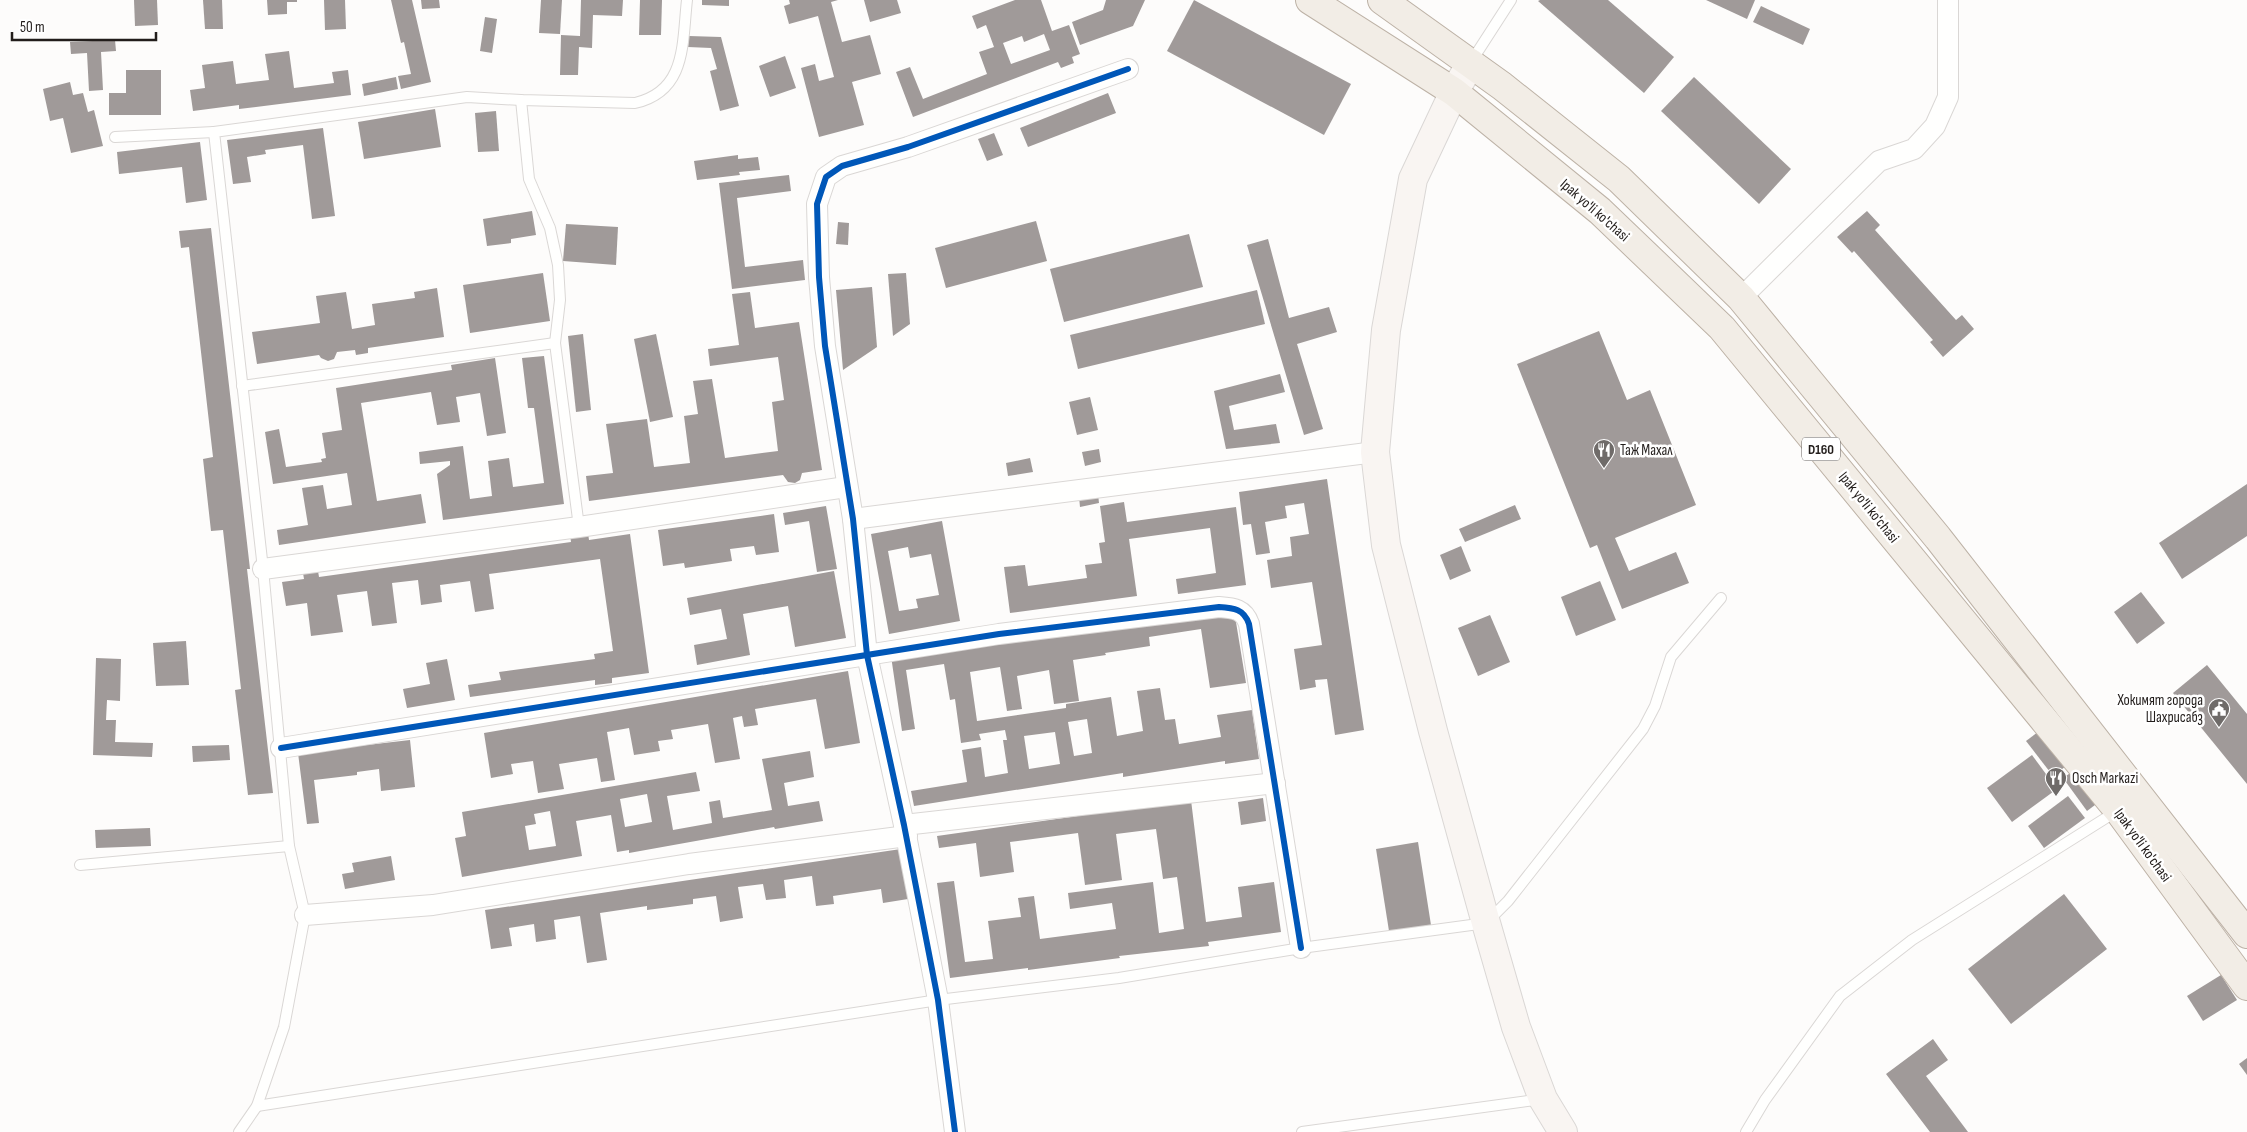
<svg xmlns="http://www.w3.org/2000/svg" width="2247" height="1132" viewBox="0 0 2247 1132" font-family="'Sofia Sans Condensed',sans-serif">
<style>
.building{fill:#a09a99;fill-rule:evenodd}
.lines{fill:none;stroke-linecap:round;stroke-linejoin:round}
.service-casing{stroke:#dad7d5;stroke-width:12}
.minor-casing{stroke:#dad7d5;stroke-width:22}
.secondary-casing{stroke:#dad7d5;stroke-width:30}
.primary-casing{stroke:#bdb2a6;stroke-width:30}
.service{stroke:#fffffe;stroke-width:10}
.minor{stroke:#fffffe;stroke-width:20}
.secondary{stroke:#f9f5f2;stroke-width:28}
.primary{stroke:#f2ede6;stroke-width:28}
.cycleway-casing{stroke:#fff;stroke-width:9}
.cycleway{stroke:#0057b8;stroke-width:6}
.labels{text-anchor:middle;stroke-width:5;stroke-linejoin:round;paint-order:stroke}
.shield{fill:#fff;stroke:#64615f;stroke-width:1}
.shield-label{font-size:14px;font-weight:bold;fill:#221d1b}
.street-label{font-size:15px;fill:#221d1b;stroke:#fff}
.poi-label{font-size:15px;fill:#221d1b;stroke:#fff;text-anchor:start}
</style>
<rect width="100%" height="100%" fill="#fdfcfb"/>
<g class="building">
<polygon points="134,0 157,0 158,25 135,26"/>
<polygon points="203,0 222,0 223,29 205,29"/>
<polygon points="267,0 297,0 297,2 287,2 287,14 268,15"/>
<polygon points="324,0 345,0 346,29 325,30"/>
<polygon points="391,0 412,0 431,82 401,89 398,76 411,74 404,42 401,43"/>
<polygon points="421,0 439,0 440,8 422,9"/>
<polygon points="541,0 562,0 560,34 539,33"/>
<polygon points="581,0 623,0 622,16 593,15 592,48 579,47 578,75 560,75 561,35 580,36"/>
<polygon points="640,0 662,0 661,35 639,35"/>
<polygon points="702,0 729,0 729,6 702,5"/>
<polygon points="789,0 838,0 831,2 842,42 870,35 881,74 852,82 864,125 819,137 801,68 815,64 819,81 834,77 818,16 789,24 784,6 790,4"/>
<polygon points="864,0 897,0 901,13 870,22"/>
<path d="M1015,0H1041L1052,31L1069,25L1080,54L1072,57L1074,63L1061,68L1058,62L913,117L896,72L910,67L923,99L987,74L979,52L994,47L986,25L977,29L972,16ZM1044,34L1050,50L1011,64L1003,43L1022,36L1024,42Z"/>
<polygon points="1106,0 1145,0 1133,26 1080,45 1072,22 1103,10"/>
<polygon points="1194,0 1351,84 1324,135 1167,51"/>
<polygon points="1540,0 1608,0 1674,57 1644,93 1538,1"/>
<polygon points="1706,0 1755,0 1747,19"/>
<polygon points="1761,6 1810,29 1803,45 1753,22"/>
<polygon points="485,17 497,19 492,53 480,51"/>
<polygon points="689,36 721,37 739,106 720,111 710,71 717,69 711,48 688,47"/>
<polygon points="115,40 116,51 101,52 103,90 89,91 87,53 71,54 70,42"/>
<polygon points="289,51 294,88 334,83 332,72 348,70 351,95 239,109 239,105 193,111 190,90 205,88 202,65 233,61 236,84 269,80 265,54"/>
<polygon points="785,56 796,88 770,97 759,66"/>
<polygon points="126,70 161,70 161,115 109,115 109,93 126,93"/>
<polygon points="396,77 398,89 364,96 362,84"/>
<polygon points="1694,77 1791,169 1759,204 1661,111"/>
<polygon points="70,82 73,95 83,93 88,112 94,110 103,146 71,153 63,118 50,121 43,89"/>
<polygon points="1108,93 1116,113 1028,147 1020,128"/>
<polygon points="435,109 441,147 364,159 358,122"/>
<polygon points="496,111 499,151 478,152 475,113"/>
<polygon points="323,128 335,216 312,219 303,145 265,150 266,154 247,157 251,182 233,184 227,140"/>
<polygon points="994,133 1003,155 987,161 978,139"/>
<polygon points="200,142 207,200 186,203 182,167 119,174 117,152"/>
<polygon points="738,155 738,159 758,157 760,170 739,172 740,175 697,180 694,161"/>
<polygon points="789,175 791,191 737,198 745,267 803,260 805,280 732,289 719,183"/>
<polygon points="532,211 536,235 511,239 511,243 487,246 483,219"/>
<polygon points="1867,211 1880,225 1875,230 1956,320 1962,315 1974,329 1943,357 1930,342 1933,340 1854,251 1852,253 1837,237"/>
<polygon points="1036,221 1047,261 946,288 935,248"/>
<polygon points="838,222 849,223 848,245 836,244"/>
<polygon points="566,224 618,227 616,265 563,261"/>
<polygon points="211,228 250,569 247,569 273,793 248,795 235,690 241,689 223,530 211,531 203,459 213,457 189,247 181,248 179,231"/>
<polygon points="1189,234 1203,287 1064,322 1050,269"/>
<polygon points="1268,239 1289,318 1329,307 1337,332 1297,344 1323,429 1304,435 1247,245"/>
<polygon points="543,273 550,321 470,333 463,285"/>
<polygon points="906,273 910,324 893,336 888,274"/>
<polygon points="872,287 877,347 843,370 836,290"/>
<polygon points="437,288 444,337 368,348 368,353 356,355 355,350 337,352 334,359 328,361 321,358 319,355 257,364 252,332 320,323 316,296 346,292 352,329 375,325 372,304 415,298 414,292"/>
<polygon points="1257,290 1265,324 1078,369 1070,335"/>
<polygon points="750,292 755,328 799,322 822,470 802,473 800,480 795,483 788,482 783,475 589,501 586,476 613,473 606,424 647,419 654,467 690,463 684,416 698,414 693,381 712,379 725,458 778,451 772,402 784,400 778,357 710,366 708,349 739,345 732,294"/>
<polygon points="1599,331 1627,400 1650,390 1696,505 1615,538 1629,571 1676,552 1689,583 1622,609 1597,545 1590,548 1517,364"/>
<polygon points="583,334 591,410 576,412 568,336"/>
<polygon points="656,334 673,417 650,422 634,339"/>
<polygon points="544,356 564,504 443,520 437,474 450,465 450,461 420,464 419,452 463,446 470,499 492,496 488,461 509,458 513,487 544,483 534,408 528,408 522,358"/>
<polygon points="495,358 506,433 487,436 480,393 456,397 460,422 437,425 431,392 361,403 377,501 421,494 426,523 279,545 277,530 308,525 302,488 323,485 327,509 352,505 347,473 273,484 265,432 279,429 286,467 322,462 321,459 326,458 322,433 342,430 336,388 452,370 451,365"/>
<polygon points="1280,374 1285,392 1229,406 1234,430 1276,424 1280,443 1226,449 1214,391"/>
<polygon points="1090,397 1098,430 1077,435 1069,402"/>
<polygon points="1099,449 1101,462 1085,466 1082,452"/>
<polygon points="1030,458 1033,472 1008,476 1006,463"/>
<polygon points="1327,479 1364,730 1335,735 1327,679 1315,680 1316,687 1300,690 1294,649 1322,645 1312,582 1271,588 1267,560 1292,556 1290,537 1309,534 1304,503 1285,506 1287,518 1265,522 1270,553 1256,555 1251,524 1243,525 1239,492"/>
<polygon points="2247,484 2247,536 2182,579 2159,543"/>
<polygon points="1098,494 1099,503 1080,507 1079,497"/>
<polygon points="1124,502 1127,522 1236,507 1246,585 1178,594 1176,579 1216,573 1210,528 1129,539 1137,596 1010,613 1004,567 1025,565 1028,586 1087,578 1085,565 1102,563 1099,543 1105,542 1100,506"/>
<polygon points="1515,505 1521,519 1465,542 1459,529"/>
<polygon points="826,506 837,569 817,572 809,521 785,525 783,513"/>
<polygon points="774,514 779,552 756,555 754,546 730,549 732,561 685,568 684,563 663,566 658,530"/>
<path d="M942,521L960,621L889,634L871,534ZM908,547L910,558L931,554L939,595L916,599L918,608L899,611L888,551Z"/>
<polygon points="588,533 589,540 630,534 649,673 612,678 612,683 595,685 595,680 470,697 468,685 501,680 499,672 595,659 594,654 613,651 600,559 489,574 494,609 475,612 470,581 440,585 442,602 421,605 418,580 392,583 397,623 372,626 367,591 337,595 343,632 311,636 307,603 286,606 282,582 304,579 303,573 318,571 319,577 571,542 570,535"/>
<polygon points="1461,546 1471,571 1450,580 1440,555"/>
<polygon points="834,571 846,638 795,647 788,606 743,614 750,655 697,665 694,645 727,639 721,609 690,615 687,598"/>
<polygon points="1600,581 1616,620 1576,636 1561,597"/>
<polygon points="2141,592 2165,623 2137,644 2114,612"/>
<path d="M1234,610L1246,683L1210,688L1201,629L1149,637L1150,646L1105,653L1106,655L1073,660L1079,701L1054,704L1049,670L1017,676L1022,709L1007,711L1000,667L970,672L977,721L1066,708V704L1111,697L1117,736L1143,731L1137,691L1160,688L1165,720L1175,719L1179,744L1221,737L1217,715L1252,710L1259,759L1225,764V761L1123,777V773L914,806L911,791L967,782L962,750L981,747L985,777L1008,773L1003,740H1007L1005,730L979,734L981,740L961,743L955,699L950,700L944,664L906,670L915,729L902,731L891,656ZM1087,719L1092,753L1074,756L1068,722ZM1055,732L1060,764L1029,769L1024,736Z"/>
<polygon points="1490,615 1510,662 1478,676 1458,628"/>
<polygon points="186,641 189,685 156,686 153,643"/>
<polygon points="96,658 121,659 120,701 107,700 106,720 116,720 115,742 153,743 152,757 93,755"/>
<polygon points="447,659 455,700 407,708 403,689 430,684 426,663"/>
<polygon points="2207,665 2247,714 2247,784 2173,693"/>
<polygon points="848,671 860,743 825,749 816,699 755,709 758,725 744,727 742,716 733,718 740,759 715,763 708,724 671,730 673,739 658,741 660,751 634,755 629,728 607,732 615,780 601,782 597,758 559,764 564,789 538,793 533,761 511,764 513,774 491,778 484,733"/>
<polygon points="2047,725 2074,760 2053,776 2026,741"/>
<polygon points="410,740 415,787 381,791 379,769 357,772 357,775 314,780 319,823 307,824 298,753"/>
<polygon points="229,745 230,760 193,762 192,746"/>
<path d="M810,751L814,777L784,783L788,806L819,801L823,821L775,829L774,827L629,853V850L617,852L611,815L576,821L582,856L462,877L455,838L466,836L462,812L696,772L700,791L667,796L673,830L712,823L709,802L720,800L723,818L772,810L762,759ZM647,794L652,822L625,827L620,799ZM550,811L556,846L529,850L525,826L536,824L534,814Z"/>
<polygon points="2032,755 2057,789 2012,822 1987,788"/>
<polygon points="2079,767 2103,799 2087,811 2063,778"/>
<polygon points="2068,796 2085,818 2044,848 2028,826"/>
<polygon points="1263,798 1266,821 1241,825 1238,802"/>
<polygon points="1191,800 1206,922 1242,917 1238,887 1274,882 1281,932 1208,942 1209,946 1119,956 1120,958 1028,970 1028,968 950,978 937,883 954,881 965,962 993,959 988,921 1021,917 1018,898 1034,896 1040,939 1116,929 1112,903 1070,909 1068,893 1153,882 1159,933 1184,929 1177,877 1163,879 1156,829 1116,834 1122,880 1085,885 1078,833 1010,842 1014,872 980,877 976,843 939,848 937,836"/>
<polygon points="150,828 151,846 96,848 95,830"/>
<polygon points="1418,842 1431,925 1389,931 1376,849"/>
<polygon points="901,849 908,899 883,903 881,889 833,896 834,904 816,906 812,876 784,880 786,898 766,900 763,884 738,887 743,918 720,922 716,896 693,899 693,904 647,910 647,906 600,913 607,960 587,963 580,916 554,920 556,939 536,942 534,924 509,928 512,946 491,949 485,910"/>
<polygon points="391,856 395,880 345,889 342,874 354,872 352,863"/>
<polygon points="2064,894 2107,949 2011,1024 1968,969"/>
<polygon points="2221,975 2237,1000 2203,1021 2187,996"/>
<polygon points="1933,1039 1948,1060 1926,1076 1968,1132 1930,1132 1886,1074"/>
<polygon points="2247,1058 2247,1075 2239,1064"/>
</g>
<g class="lines">
<g class="service-casing">
<g id="service">
<polyline points="1471,62 1511,0"/>
<polyline points="521,100 529,179 550,228 558,265 560,300 555,343 579,527"/>
<polyline points="115,137 214,132"/>
<polyline points="242,386 555,343"/>
<polyline points="80,865 289,846"/>
<polyline points="257,1106 938,1000 1119,978 1301,948 1486,923 1508,901 1643,729 1655,706 1671,657 1721,598"/>
<path d="M239,1132L257,1106L284,1027L305,915L289,846L263,569L214,132L467,97L521,100L635,103C687,91 682,43 687,0"/>
<polyline points="1302,1132 1542,1099"/>
<polyline points="1746,1132 1765,1100 1840,996 1912,940 2117,811"/>
</g>
</g>
<g class="minor-casing">
<g id="minor">
<polyline points="1741,298 1879,161 1914,149 1935,126 1948,97 1948,0"/>
<polyline points="853,519 1375,452"/>
<polyline points="263,569 579,527 846,487"/>
<path d="M281,748L999,634L1219,607C1234,608 1244,609 1249,624L1301,948"/>
<polyline points="904,825 1275,783"/>
<polyline points="305,915 433,905 689,864 907,836"/>
<polyline points="955,1132 938,1000 904,825 867,655 853,519 825,346 819,277 817,204 826,177 842,166 908,147 1128,69"/>
</g>
</g>
<g class="secondary-casing">
<polyline id="secondary" points="1471,63 1454,92 1413,179 1386,330 1375,452 1386,545 1433,731 1486,923 1516,1027 1543,1099 1563,1132"/>
</g>
<g class="primary-casing">
<g id="primary">
<polyline points="1310,0 1454,92 1600,211 1722,328 2118,810 2247,986"/>
<polyline points="1382,0 1502,86 1619,179 1741,298 1938,538 2247,934"/>
</g>
</g>
<use href="#service" class="service"/>
<use href="#minor" class="minor"/>
<use href="#secondary" class="secondary"/>
<use href="#primary" class="primary"/>
<g class="cycleway-casing">
<g id="cycleway">
<path d="M281,748L999,634L1219,607C1234,608 1244,609 1249,624L1301,948"/>
<polyline points="955,1132 938,1000 904,825 867,655 853,519 825,346 819,277 817,204 826,177 842,166 908,147 1128,69"/>
</g>
</g>
<use href="#cycleway" class="cycleway"/>
</g>
<defs>
<g id="restaurant-pin" transform="scale(1.125)"><path d="M0 17L-7.5 6A9.5 9.5 0 1 1 7.5 6Z" fill="#6f6b69" stroke="#fff"/><path d="M-5-6h1v4h1v-4h1v4h1v-4h1v5L-1.5 .5V6h-2V.5L-5-1ZM5-6V6H3V1.5H1.5Q1.5-4 5-6Z" fill="#fff"/></g>
<g id="civic-pin" transform="scale(1.125)"><path d="M0 17L-7.5 6A9.5 9.5 0 1 1 7.5 6Z" fill="#6f6b69" stroke="#fff"/><path d="M-.6-6.5H3V-4.5H.6V-3L4-1V1h2V6H-6V1h2V-1L-.6-3ZM-1.2 2.5V6h2.4V2.5Z" fill="#fff"/></g>
</defs>
<g fill-rule="evenodd">
<use href="#restaurant-pin" x="1604" y="450"/>
<use href="#civic-pin" x="2219" y="709"/>
<use href="#restaurant-pin" x="2056" y="778"/>
</g>
<g class="labels">
<rect class="shield" x="1802" y="437.5" width="38" height="23" rx="4"/>
<g class="shield-label">
<text x="1821" y="454">D160</text>
</g>
<g class="street-label">
<text transform="translate(1595 210) rotate(41)" y="5">Ipak yo'li ko'chasi</text>
<text transform="translate(1869 507) rotate(51)" y="5">Ipak yo'li ko'chasi</text>
<text transform="translate(2143 845) rotate(54)" y="5">Ipak yo'li ko'chasi</text>
</g>
<g class="poi-label">
<text x="1620" y="455">Таж Махал</text>
<text x="2203" y="705" text-anchor="end">Хокимят города<tspan x="2203" dy="17">Шахрисабз</tspan></text>
<text x="2072" y="783">Osch Markazi</text>
</g>
</g>
<path d="M12 32v8h144v-8" fill="none" stroke="#221d1b" stroke-width="2.5"/>
<text x="20" y="32" font-size="15" fill="#221d1b" stroke="#ffffff" stroke-width="4" paint-order="stroke">50 m</text>
</svg>
